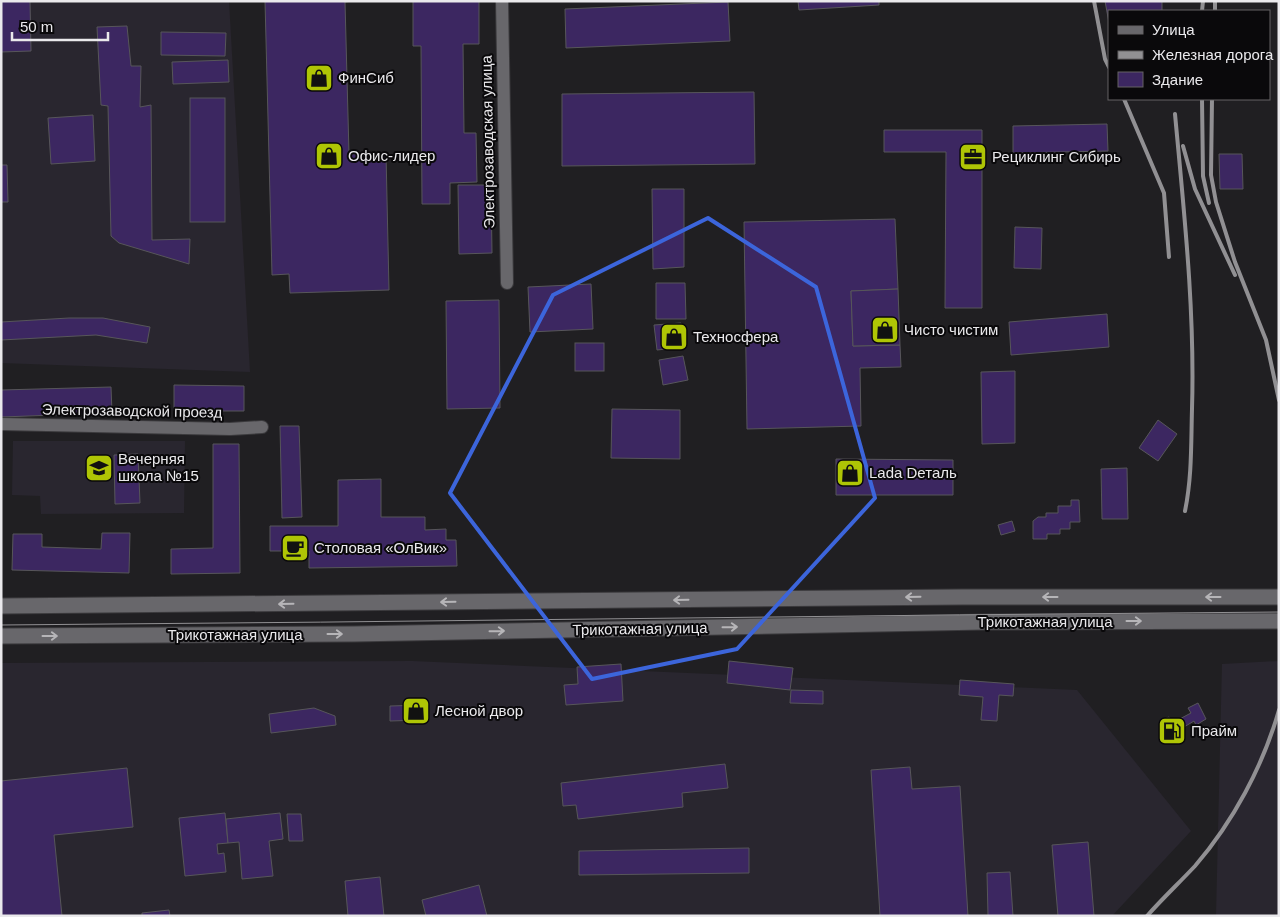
<svg xmlns="http://www.w3.org/2000/svg" width="1280" height="917" viewBox="0 0 1280 917" font-family="Helvetica,sans-serif">
<style>
.built{fill:#29262f}
.building{fill:#3c2761;stroke:#57565a}
.lines{fill:none;stroke-linecap:round;stroke-linejoin:round}
.street-casing{stroke:#3b3a3d;stroke-width:14}
.secondary-casing{stroke:#3b3a3d;stroke-width:17}
.street{stroke:#68676b;stroke-width:12}
.secondary{stroke:#68676b;stroke-width:15}
.tram{stroke:#919093;stroke-width:1}
.rail{stroke:#919093;stroke-width:4}
.oneway{stroke:#b6b5b8}
.marked{fill:none;stroke:#3c65db;stroke-width:4;stroke-linejoin:round}
.labels{text-anchor:middle;stroke-width:4;stroke-linejoin:round;paint-order:stroke}
.poi-label{font-size:15px;fill:#eae9ec;stroke:#0a090b;text-anchor:start}
.street-label{font-size:15px;fill:#eae9ec;stroke:#0a090b}
</style>
<rect width="100%" height="100%" fill="#201f22"/>
<g class="built">
<polygon points="1,1 229,1 250,372 1,363"/>
<polygon points="13,441 185,441 184,513 41,514 40,496 12,495"/>
<polygon points="412,661 1077,690 1191,831 1112,916 1,916 1,663"/>
<polygon points="1279,661 1279,916 1216,916 1222,664"/>
</g>
<g class="building">
<polygon points="1,1 30,1 31,51 1,52"/>
<polygon points="265,1 353,1 345,2 349,154 386,153 389,290 290,293 289,274 272,275"/>
<polygon points="413,1 479,1 479,44 463,44 464,133 476,133 477,182 450,183 450,204 422,204 421,46 413,46"/>
<polygon points="798,1 879,1 879,5 799,10"/>
<polygon points="1105,1 1162,1 1162,11 1109,11 1109,23"/>
<polygon points="728,2 730,41 566,48 565,9"/>
<polygon points="127,26 131,66 141,66 140,107 151,105 152,240 190,239 189,264 119,243 111,236 108,106 101,105 97,27"/>
<polygon points="161,32 226,33 225,56 161,55"/>
<polygon points="228,60 229,82 173,84 172,62"/>
<polygon points="754,92 755,164 562,166 562,94"/>
<rect x="190" y="98" width="35" height="124"/>
<polygon points="93,115 95,161 51,164 48,118"/>
<polygon points="1107,124 1108,151 1013,153 1013,126"/>
<polygon points="884,130 982,130 982,308 945,308 946,152 884,152"/>
<polygon points="1219,154 1242,154 1243,189 1220,189"/>
<polygon points="1,165 7,165 8,202 1,202"/>
<polygon points="458,185 491,185 492,253 459,254"/>
<polygon points="652,189 684,189 684,267 653,269"/>
<polygon points="895,219 898,289 851,291 853,346 900,345 901,367 860,368 861,426 747,429 744,222"/>
<polygon points="1015,227 1042,228 1041,269 1014,268"/>
<polygon points="656,283 685,283 686,319 656,319"/>
<polygon points="591,284 593,329 530,332 528,287"/>
<polygon points="898,289 900,345 853,346 851,291"/>
<polygon points="499,300 500,408 447,409 446,301"/>
<polygon points="1107,314 1109,347 1011,355 1009,322"/>
<polygon points="69,318 103,318 150,327 147,343 96,335 1,340 1,322"/>
<polygon points="681,323 684,347 657,350 654,325"/>
<rect x="575" y="343" width="29" height="28"/>
<polygon points="683,356 688,380 663,385 659,360"/>
<polygon points="1015,371 1015,443 982,444 981,372"/>
<polygon points="174,385 244,386 244,411 174,411"/>
<polygon points="111,387 112,413 1,417 1,390"/>
<polygon points="612,409 680,410 680,459 611,458"/>
<polygon points="1158,420 1177,434 1158,461 1139,448"/>
<polygon points="280,426 299,426 302,517 282,518"/>
<polygon points="213,444 239,444 240,573 171,574 171,549 213,548"/>
<polygon points="138,454 140,503 115,504 114,455"/>
<polygon points="836,459 953,460 953,495 836,495"/>
<polygon points="1127,468 1128,519 1102,519 1101,469"/>
<polygon points="381,479 381,517 425,517 425,530 446,529 446,540 456,540 457,566 309,568 309,551 270,551 270,526 338,526 338,480"/>
<polygon points="1071,500 1079,500 1080,522 1070,522 1070,529 1060,529 1060,534 1047,534 1047,539 1033,539 1033,521 1038,517 1046,517 1046,513 1058,513 1058,506 1071,506"/>
<polygon points="1012,521 1015,531 1001,535 998,525"/>
<polygon points="102,533 130,533 129,573 12,570 13,534 42,534 42,547 101,549"/>
<polygon points="729,661 793,668 790,690 727,683"/>
<polygon points="621,664 623,701 566,705 564,685 578,684 577,667"/>
<polygon points="960,680 1014,684 1013,696 999,695 997,721 981,720 983,697 959,695"/>
<polygon points="791,690 823,691 823,704 790,703"/>
<polygon points="1198,703 1206,719 1196,725 1194,721 1179,730 1182,736 1172,741 1162,720 1169,717 1172,723 1191,713 1188,708"/>
<polygon points="422,705 422,720 390,721 390,706"/>
<polygon points="314,708 335,716 336,725 271,733 269,714"/>
<polygon points="725,764 728,788 682,793 683,807 578,819 576,805 563,806 561,783"/>
<polygon points="910,767 912,789 960,786 968,916 880,916 871,770"/>
<polygon points="127,768 133,827 54,835 62,916 1,916 1,781"/>
<polygon points="225,813 228,843 217,844 218,854 224,853 226,872 185,876 179,818"/>
<polygon points="280,813 283,839 269,841 273,876 242,879 239,842 228,843 226,819"/>
<polygon points="287,814 301,814 303,841 289,841"/>
<polygon points="1088,842 1094,916 1058,916 1052,845"/>
<polygon points="749,848 749,873 579,875 579,851"/>
<polygon points="1010,872 1013,916 988,916 987,873"/>
<polygon points="380,877 384,916 348,916 345,881"/>
<polygon points="479,885 487,916 426,916 422,900"/>
<polygon points="169,910 170,916 142,916 142,913"/>
</g>
<g class="lines">
<g class="street-casing">
<g id="street">
<polyline points="502,1 507,283"/>
<polyline points="1,424 230,429 262,427"/>
</g>
</g>
<g class="secondary-casing">
<g id="secondary">
<polyline points="1,606 962,597 1279,597"/>
<polyline points="1,636 354,634 984,622 1279,621"/>
</g>
</g>
<use href="#street" class="street"/>
<use href="#secondary" class="secondary"/>
<path class="tram" d="M1,625C427,622 853,615 1279,612"/>
<g class="rail">
<polyline points="1094,1 1105,59 1109,67"/>
<polyline points="1202,11 1203,1"/>
<polyline points="1215,11 1215,1"/>
<polyline points="1124,99 1164,193 1169,257"/>
<polyline points="1202,99 1203,176 1209,203"/>
<polyline points="1212,99 1211,175 1216,202 1235,262 1266,340 1279,400"/>
<path d="M1175,114C1184,212 1195,311 1192,409C1191,444 1192,477 1185,511"/>
<polyline points="1183,146 1195,189 1235,275"/>
<path d="M1147,916C1162,899 1179,883 1195,866C1233,822 1263,766 1279,710"/>
</g>
</g>
<defs><path id="oneway-shaft" d="M-6 0H5M1.5-3L5.5 0L1.5 3" fill="none" stroke-width="1.6" stroke-linecap="round" stroke-linejoin="round" transform="scale(1.25)"/></defs>
<g class="oneway">
<use href="#oneway-shaft" transform="translate(913 597) rotate(179)"/>
<use href="#oneway-shaft" transform="translate(1050 597) rotate(-180)"/>
<use href="#oneway-shaft" transform="translate(1213 597) rotate(-180)"/>
<use href="#oneway-shaft" transform="translate(681 600) rotate(179)"/>
<use href="#oneway-shaft" transform="translate(448 602) rotate(179)"/>
<use href="#oneway-shaft" transform="translate(286 604) rotate(179)"/>
<use href="#oneway-shaft" transform="translate(1134 621)"/>
<use href="#oneway-shaft" transform="translate(730 627) rotate(-1)"/>
<use href="#oneway-shaft" transform="translate(497 631) rotate(-1)"/>
<use href="#oneway-shaft" transform="translate(335 634)"/>
<use href="#oneway-shaft" transform="translate(50 636)"/>
</g>
<path class="marked" d="M708,218L816,287L875,498L737,649L592,679L450,493L553,295Z"/>
<defs>
<g id="shop-square" transform="scale(1.4375)"><rect x="-9" y="-9" width="18" height="18" rx="4" fill="#afc505" stroke="#0a090b"/><path d="M-5-2.5h2.3a2.7 3.5 0 0 1 5.4 0H5L5.5 6h-11ZM-1.5-2.5h3a1.5 2.3 0 0 0-3 0Z" fill="#111"/></g>
<g id="office-square" transform="scale(1.4375)"><rect x="-9" y="-9" width="18" height="18" rx="4" fill="#afc505" stroke="#0a090b"/><path d="M-6-3h4V-5.5h4V-3h4V5H-6ZM-1-4.5V-3h2v-1.5ZM-6 0V1H6V0Z" fill="#111"/></g>
<g id="school-square" transform="scale(1.4375)"><rect x="-9" y="-9" width="18" height="18" rx="4" fill="#afc505" stroke="#0a090b"/><path d="M0-5L7-2L0 1L-7-2ZM-4 1L0 2.5L4 1V4Q0 6-4 4Z" fill="#111"/></g>
<g id="cafe-square" transform="scale(1.4375)"><rect x="-9" y="-9" width="18" height="18" rx="4" fill="#afc505" stroke="#0a090b"/><path d="M-5.5-4.5H6V0H3Q3 3.5 0 3.5H-2.5Q-5.5 3.5-5.5 0ZM3-3.2v2h1.7v-2ZM-6 4.5H4V6H-6Z" fill="#111"/></g>
<g id="fuel-square" transform="scale(1.4375)"><rect x="-9" y="-9" width="18" height="18" rx="4" fill="#afc505" stroke="#0a090b"/><path d="M-5.5-6h7V0h2V4h1.3V-2.5L3-4.5l.8-.8L6-3V5H2.5V1h-1V6h-7ZM-4.2-4.7v3.2H.2V-4.7Z" fill="#111"/></g>
</defs>
<g fill-rule="evenodd">
<use href="#shop-square" x="319" y="78"/>
<use href="#shop-square" x="329" y="156"/>
<use href="#office-square" x="973" y="157"/>
<use href="#shop-square" x="885" y="330"/>
<use href="#shop-square" x="674" y="337"/>
<use href="#school-square" x="99" y="468"/>
<use href="#shop-square" x="850" y="473"/>
<use href="#cafe-square" x="295" y="548"/>
<use href="#shop-square" x="416" y="711"/>
<use href="#fuel-square" x="1172" y="731"/>
</g>
<g class="labels">
<g class="poi-label">
<text x="338" y="83">ФинСиб</text>
<text x="348" y="161">Офис-лидер</text>
<text x="992" y="162">Рециклинг Сибирь</text>
<text x="904" y="335">Чисто чистим</text>
<text x="693" y="342">Техносфера</text>
<text x="118" y="464">Вечерняя<tspan x="118" dy="17">школа №15</tspan></text>
<text x="869" y="478">Lada Dеталь</text>
<text x="314" y="553">Столовая «ОлВик»</text>
<text x="435" y="716">Лесной двор</text>
<text x="1191" y="736">Прайм</text>
</g>
<g class="street-label">
<text transform="translate(488 142) rotate(-91)" y="5">Электрозаводская улица</text>
<text transform="translate(132 411) rotate(1)" y="5">Электрозаводской проезд</text>
<text x="1045" y="627">Трикотажная улица</text>
<text transform="translate(640 629) rotate(-1)" y="5">Трикотажная улица</text>
<text x="235" y="640">Трикотажная улица</text>
</g>
</g>
<rect width="1280" height="917" fill="none" stroke="#eae9ec" stroke-width="5"/>
<rect x="1108" y="10" width="162" height="90" fill="#0a090b" stroke="#646365"/>
<rect x="1118" y="26" width="25" height="8" fill="#68676b" stroke="#646365"/>
<text x="1152" y="35" font-size="15" fill="#eae9ec">Улица</text>
<rect x="1118" y="51" width="25" height="8" fill="#919093" stroke="#646365"/>
<text x="1152" y="60" font-size="15" fill="#eae9ec">Железная дорога</text>
<rect x="1118" y="72" width="25" height="15" fill="#3c2761" stroke="#646365"/>
<text x="1152" y="85" font-size="15" fill="#eae9ec">Здание</text>
<path d="M12 32v8h96v-8" fill="none" stroke="#eae9ec" stroke-width="2.5"/>
<text x="20" y="32" font-size="15" fill="#eae9ec" stroke="#0a090b" stroke-width="4" paint-order="stroke">50 m</text>
</svg>
